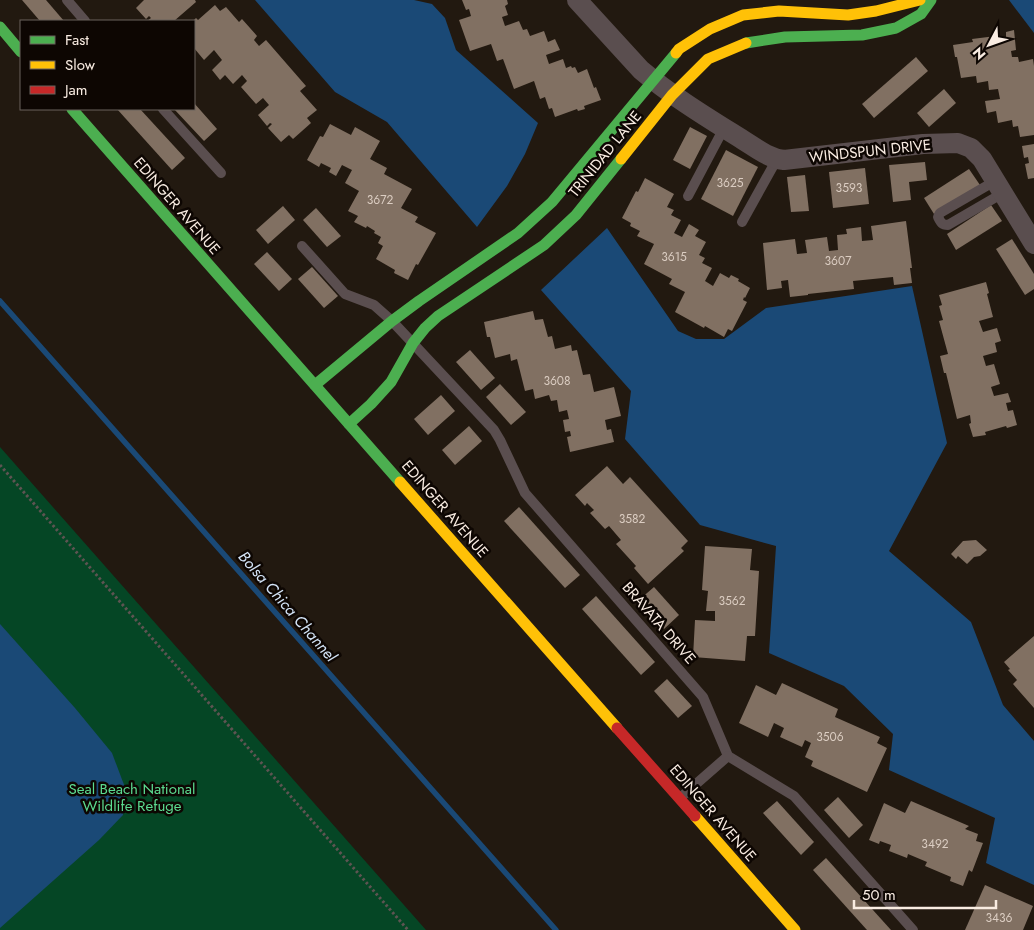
<svg xmlns="http://www.w3.org/2000/svg" width="1034" height="930" viewBox="0 0 1034 930" font-family="Jost,sans-serif">
<style>
.green{fill:#054625}
.water{fill:#1a4976}
.lines{fill:none;stroke-linecap:round;stroke-linejoin:round}
.stream{stroke:#1a4976;stroke-width:5.5}
.building{fill:#817062}
.path{stroke:#5e5452;stroke-width:3;stroke-dasharray:2.5 2.5;stroke-linecap:butt}
.lane{stroke:#5a4e4f;stroke-width:10}
.street{stroke:#5a4e4f;stroke-width:20}
.fast{stroke:#4caf50;stroke-width:11}
.slow{stroke:#ffc107;stroke-width:11}
.jam{stroke:#c62828;stroke-width:11}
.labels{text-anchor:middle;stroke-width:5;stroke-linejoin:round;paint-order:stroke}
.number-label{font-size:12px;fill:#dbcdc2}
.street-label{font-size:15px;fill:#f9ece2;stroke:#0d0602}
.park-label{font-size:15px;fill:#5cdb90;stroke:#0d0602}
.water-label{font-size:16px;font-style:italic;fill:#d4e4f7;stroke:#0d0602}
</style>
<rect width="100%" height="100%" fill="#221910"/>
<polygon class="green" points="0,447 22,472 426,930 0,930"/>
<g class="water">
<polygon points="255,0 414,0 432,4 445,18 456,50 538,123 525,154 507,186 477,227 387,122 335,92"/>
<polygon points="1009,0 1034,0 1034,33"/>
<polygon points="607,228 678,331 696,339 724,339 766,308 912,286 947,443 889,551 971,622 1003,705 1034,741 1034,885 986,863 995,818 889,770 893,734 844,686 769,653 776,546 700,525 625,439 631,391 541,290"/>
<polygon points="0,624 75,708 112,753 126,790 123,815 99,840 0,928"/>
</g>
<g class="lines">
<polyline class="stream" points="0,301 556,930"/>
</g>
<g class="building">
<polygon points="22,0 46,0 64,21 40,21"/>
<polygon points="144,0 195,0 196,2 174,21 147,21 151,18 149,16 146,19 136,8"/>
<polygon points="462,0 507,0 508,4 505,6 508,15 502,17 505,26 519,21 523,30 527,29 530,36 544,31 548,42 555,39 560,50 546,55 549,64 563,59 566,68 571,66 572,68 575,67 578,73 587,69 594,88 596,87 601,100 584,106 585,109 578,111 577,109 555,117 552,108 549,109 545,97 540,99 534,81 514,89 503,59 497,61 491,44 470,51 459,20 471,16 469,9 466,10"/>
<polygon points="215,5 220,11 226,7 239,22 242,19 257,36 254,40 259,46 266,40 306,86 300,91 317,110 307,118 311,123 293,139 289,135 281,142 268,128 272,124 270,123 267,126 258,115 269,105 263,98 256,104 241,87 247,81 242,75 233,84 225,75 220,80 212,70 222,60 214,50 204,60 194,48 194,20 196,18 198,20"/>
<polygon points="1014,30 1016,50 1011,51 1012,57 1018,57 1019,62 1033,59 1034,66 1034,135 1020,137 1018,126 1013,127 1012,120 998,123 996,111 987,113 985,101 1000,99 998,89 989,90 988,81 977,83 976,76 961,78 957,57 955,57 953,45 973,42 972,39 996,36 996,39 1006,37 1006,32"/>
<polygon points="916,57 928,71 874,118 862,104"/>
<polygon points="944,89 956,103 929,127 917,113"/>
<polygon points="194,103 217,129 204,141 174,109 194,109"/>
<polygon points="117,109 140,109 185,158 172,170"/>
<polygon points="330,124 351,135 355,127 380,141 370,159 387,168 384,174 412,189 401,208 418,217 415,222 436,233 418,265 416,264 408,280 394,273 395,270 376,259 383,246 378,243 381,237 374,233 375,231 367,226 366,228 354,222 358,216 348,211 359,191 345,183 352,170 342,165 336,176 329,172 331,168 321,163 319,167 307,160 320,136 323,137"/>
<polygon points="690,127 707,136 690,169 673,160"/>
<polygon points="1034,144 1034,178 1028,179 1025,164 1029,163 1028,157 1024,158 1022,146"/>
<polygon points="726,150 758,167 733,216 701,199"/>
<polygon points="925,162 927,180 909,182 911,200 893,202 889,165"/>
<polygon points="865,168 869,204 833,208 829,172"/>
<polygon points="969,169 980,185 934,214 924,198"/>
<polygon points="805,175 809,211 791,212 787,177"/>
<polygon points="645,178 674,194 667,207 674,210 671,215 681,220 674,233 682,237 689,224 699,230 695,236 706,242 699,255 705,258 702,263 712,268 705,281 713,286 720,273 729,278 731,275 739,279 738,281 750,288 745,298 744,297 743,300 747,302 732,331 728,329 724,337 705,326 704,328 675,312 685,292 669,284 672,279 644,264 654,244 637,236 640,231 630,226 631,223 622,218 636,191 638,192"/>
<polygon points="991,205 1002,221 956,250 947,234"/>
<polygon points="283,206 295,220 268,244 256,230"/>
<polygon points="316,208 341,236 327,247 303,220"/>
<polygon points="906,221 912,268 910,268 912,283 894,285 893,277 853,281 854,289 808,294 808,295 790,297 788,280 781,281 782,288 767,290 763,243 795,239 797,254 807,253 805,240 827,237 829,251 838,250 837,235 847,234 846,229 861,227 862,241 873,240 871,226"/>
<polygon points="1012,239 1034,274 1034,289 1025,295 996,249"/>
<polygon points="267,252 292,279 279,291 254,264"/>
<polygon points="312,267 338,296 324,308 298,279"/>
<polygon points="986,282 989,293 987,294 993,317 979,321 983,332 997,328 1001,341 995,343 997,352 983,356 986,366 994,364 1000,384 991,387 994,396 1008,393 1011,402 1006,403 1008,411 1013,410 1017,425 1007,428 1006,426 985,432 986,435 973,437 969,424 971,423 970,415 957,419 946,373 944,373 940,356 948,354 939,321 943,320 939,306 942,305 939,295"/>
<polygon points="533,311 535,320 543,319 548,337 552,336 555,349 571,345 572,351 577,350 583,375 590,374 594,392 614,387 621,416 605,420 607,430 611,429 614,442 570,452 567,437 571,436 570,431 565,432 563,420 569,419 567,410 559,412 557,400 551,401 549,395 535,399 533,389 525,391 517,359 511,361 510,354 495,358 490,337 487,337 484,322"/>
<polygon points="470,350 495,378 481,390 456,362"/>
<polygon points="500,384 526,412 511,425 486,397"/>
<polygon points="441,395 455,411 428,435 414,419"/>
<polygon points="469,426 482,441 455,465 442,450"/>
<polygon points="607,466 623,484 630,477 688,541 681,548 684,551 648,584 634,568 636,566 616,544 621,540 609,526 605,529 590,513 594,510 587,503 585,506 575,495"/>
<polygon points="519,507 580,575 565,588 504,521"/>
<polygon points="976,540 987,550 980,556 974,557 967,564 958,556 956,559 951,554 963,541"/>
<polygon points="705,546 752,549 750,570 759,571 755,636 747,636 745,661 693,657 695,620 715,621 715,611 706,611 708,591 702,590"/>
<polygon points="654,587 679,615 664,629 639,600"/>
<polygon points="596,596 655,662 641,675 582,609"/>
<polygon points="1034,636 1034,708 1013,684 1017,680 1008,670 1010,669 1004,662"/>
<polygon points="667,679 692,706 678,718 654,691"/>
<polygon points="782,683 838,709 835,717 880,737 877,743 887,748 867,792 811,766 813,761 805,757 811,743 805,740 802,747 780,737 784,728 774,723 768,737 739,723 756,685 776,695"/>
<polygon points="838,797 863,825 849,838 824,810"/>
<polygon points="777,801 814,842 801,855 763,813"/>
<polygon points="911,801 969,826 965,829 978,834 976,841 983,843 972,872 969,870 963,886 950,881 951,877 925,866 927,862 908,854 907,858 889,851 891,845 880,841 879,844 869,840 884,803 905,813"/>
<polygon points="826,858 891,930 867,930 813,870"/>
<polygon points="985,885 1033,906 1023,930 965,930"/>
</g>
<g class="lines">
<polyline class="path" points="0,465 408,930"/>
<g class="lane">
<polyline points="67,0 85,21"/>
<polyline points="163,109 221,173"/>
<path d="M995,181L940,213L938,217C941,223 942,225 948,225L1003,193"/>
<polyline points="688,196 724,128"/>
<polyline points="742,222 777,159"/>
<polyline points="302,246 345,294 374,305 392,321 494,430 500,440 525,493 703,697 728,756 794,796 913,930"/>
<polyline points="680,798 728,756"/>
</g>
<path class="street" d="M577,0L641,70C673,97 708,118 743,140C756,148 768,158 784,160L923,144L958,143L971,148L982,159L1034,244"/>
<g class="fast">
<polyline points="0,27 21,52"/>
<polyline points="746,43 785,37 862,35 896,28 921,14 931,0"/>
<polyline points="72,109 400,482"/>
<polyline points="315,385 392,321 419,301 518,233 552,202 676,53"/>
<polyline points="349,424 371,404 391,382 413,343 425,328 438,316 544,245 576,215 621,159"/>
</g>
<g class="slow">
<polyline points="676,53 679,49 710,29 743,15 779,11 848,15 876,11 920,0"/>
<polyline points="621,159 672,95 708,59 746,43"/>
<polyline points="400,482 617,728"/>
<polyline points="695,816 795,930"/>
</g>
<polyline class="jam" points="617,728 695,816"/>
</g>
<g class="labels">
<g class="number-label">
<text x="730" y="187">3625</text>
<text x="849" y="192">3593</text>
<text x="380" y="204">3672</text>
<text x="674" y="261">3615</text>
<text x="838" y="265">3607</text>
<text x="557" y="385">3608</text>
<text x="632" y="523">3582</text>
<text x="732" y="605">3562</text>
<text x="830" y="741">3506</text>
<text x="935" y="848">3492</text>
<text x="999" y="922">3436</text>
</g>
<g class="street-label">
<text transform="translate(870 151) rotate(-6)" y="5">WINDSPUN DRIVE</text>
<text transform="translate(605 154) rotate(-51)" y="5">TRINIDAD LANE</text>
<text transform="translate(177 206) rotate(49)" y="5">EDINGER AVENUE</text>
<text transform="translate(445 509) rotate(49)" y="5">EDINGER AVENUE</text>
<text transform="translate(659 623) rotate(49)" y="5">BRAVATA DRIVE</text>
<text transform="translate(713 813) rotate(49)" y="5">EDINGER AVENUE</text>
</g>
<g class="park-label">
<text x="132" y="794">Seal Beach National<tspan x="132" dy="17">Wildlife Refuge</tspan></text>
</g>
<g class="water-label">
<text transform="translate(288 606) rotate(49)" y="6">Bolsa Chica Channel</text>
</g>
</g>
<rect x="20" y="20" width="175" height="90" fill="#0d0602" stroke="#6b625c"/>
<rect x="30" y="36" width="25" height="8" fill="#4caf50" stroke="#6b625c"/>
<text x="65" y="45" font-size="15" fill="#f9ece2">Fast</text>
<rect x="30" y="61" width="25" height="8" fill="#ffc107" stroke="#6b625c"/>
<text x="65" y="70" font-size="15" fill="#f9ece2">Slow</text>
<rect x="30" y="86" width="25" height="8" fill="#c62828" stroke="#6b625c"/>
<text x="65" y="95" font-size="15" fill="#f9ece2">Jam</text>
<g transform="translate(989 45) rotate(229)" stroke="#0d0602" stroke-width="4" paint-order="stroke">
<path d="M0-4L9 19L0 12L-9 19Z" fill="#f9ece2"/>
<text y="-8" font-size="14" font-weight="bold" text-anchor="middle" fill="#f9ece2">N</text>
</g>
<path d="M854 900v8h142v-8" fill="none" stroke="#f9ece2" stroke-width="2.5"/>
<text x="862" y="900" font-size="15" fill="#f9ece2" stroke="#0d0602" stroke-width="4" paint-order="stroke">50 m</text>
</svg>
